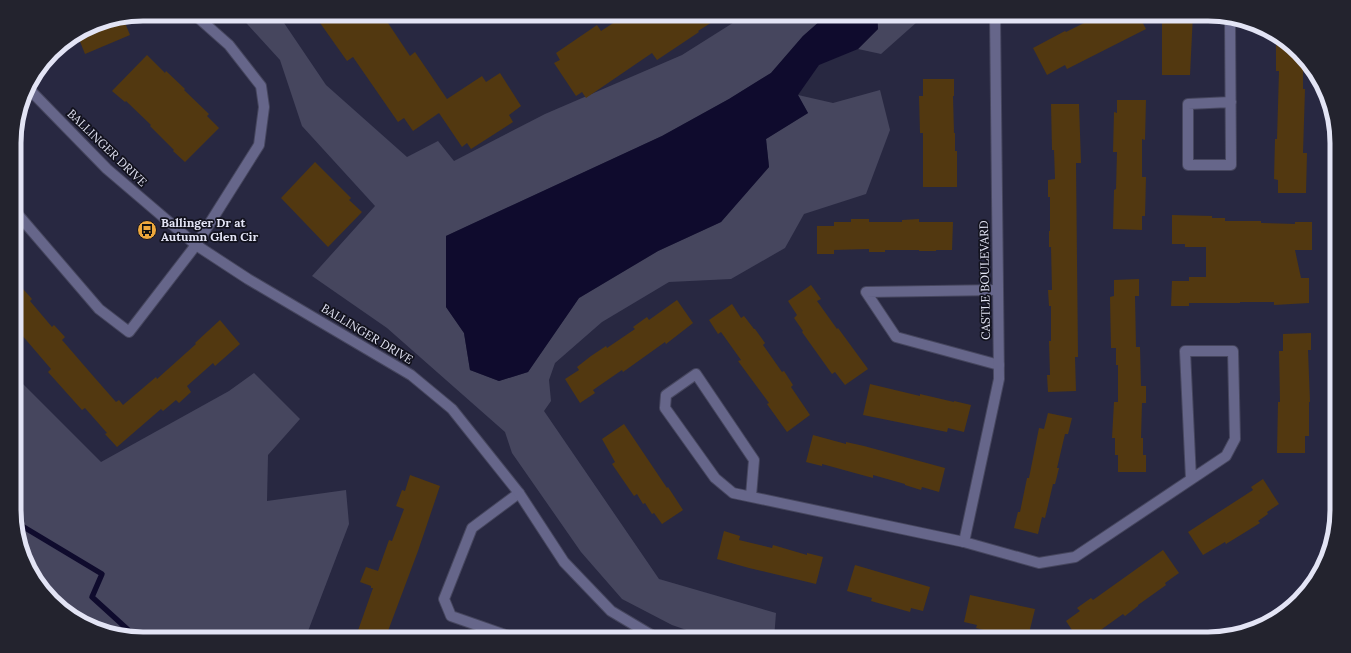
<svg xmlns="http://www.w3.org/2000/svg" width="1351" height="653" viewBox="0 0 1351 653" font-family="Lora,serif">
<style>
.green{fill:#46465e}
.water{fill:#0f0b2d}
.lines{fill:none;stroke-linecap:round;stroke-linejoin:round}
.stream{stroke:#0f0b2d;stroke-width:5.5}
.building{fill:#523810}
.service-casing{stroke:#46465e;stroke-width:12}
.minor-casing{stroke:#46465e;stroke-width:12}
.tertiary-casing{stroke:#46465e;stroke-width:12}
.service{stroke:#66668a;stroke-width:10}
.minor{stroke:#66668a;stroke-width:10}
.tertiary{stroke:#66668a;stroke-width:10}
.labels{text-anchor:middle;stroke-width:3.5;stroke-linejoin:round;paint-order:stroke}
.street-label{font-size:12px;fill:#e3e4f5;stroke:#12121d}
.poi-label{font-size:12px;font-weight:bold;fill:#e3e4f5;stroke:#12121d;text-anchor:start}
.rim{fill:none;stroke:#e3e4f5;stroke-width:5}
</style>
<rect width="100%" height="100%" fill="#282841"/>
<g class="green">
<polygon points="238,14 278,14 326,85 407,157 438,141 454,161 545,114 682,55 747,14 828,14 803,36 771,73 729,99 662,136 446,236 446,307 464,333 470,370 499,381 528,372 579,298 658,251 721,222 769,167 766,139 808,113 798,95 833,103 880,90 890,130 866,194 804,214 785,248 731,279 669,282 602,322 555,363 549,380 551,401 544,411 659,579 776,613 774,639 716,639 704,636 672,625 622,599 581,552 512,453 505,432 387,328 312,276 375,206 302,126 280,60"/>
<polygon points="877,14 926,14 881,54 858,49 878,29"/>
<polygon points="254,373 300,419 268,455 267,501 346,490 349,524 305,639 143,639 86,626 41,588 15,527 15,376 101,462 229,391"/>
</g>
<polygon class="water" points="828,14 877,14 878,29 858,49 819,65 798,95 808,113 766,139 769,167 721,222 658,251 579,298 528,372 499,381 470,370 464,333 446,307 446,236 662,136 729,99 771,73 803,36"/>
<g class="lines">
<polyline class="stream" points="15,526 22,526 102,574 92,597 136,637"/>
</g>
<g class="building">
<polygon points="327,14 382,14 410,56 415,52 447,99 482,76 486,82 500,73 521,106 509,115 513,122 471,149 467,143 462,147 439,113 413,131 404,118 398,122 353,57 347,61 318,20"/>
<polygon points="627,14 725,14 698,31 699,32 657,60 652,53 586,98 582,92 576,96 554,63 560,60 556,53 597,25 601,31"/>
<polygon points="1102,14 1138,14 1146,29 1067,69 1065,65 1047,75 1033,48 1065,31 1066,32"/>
<polygon points="1162,14 1193,14 1190,75 1162,75"/>
<polygon points="123,18 130,35 85,54 77,34 94,24"/>
<polygon points="1276,37 1303,59 1303,89 1305,89 1303,153 1307,153 1306,193 1278,193 1278,180 1274,179 1275,139 1277,139 1279,71 1276,71"/>
<polygon points="147,55 165,73 166,71 185,89 184,90 209,114 207,116 219,128 185,162 173,151 174,150 150,126 151,125 126,101 125,102 112,91"/>
<polygon points="923,79 954,79 954,96 953,96 954,133 955,133 955,151 957,151 957,187 923,187 923,133 920,133 919,96 923,96"/>
<polygon points="1117,100 1146,100 1145,140 1142,139 1142,177 1146,177 1145,216 1142,216 1142,230 1113,229 1114,190 1116,189 1117,152 1113,152 1114,112 1117,113"/>
<polygon points="1051,104 1079,104 1081,163 1076,163 1078,357 1075,357 1076,391 1048,392 1047,375 1050,375 1049,341 1051,341 1051,306 1049,306 1048,290 1052,290 1051,247 1049,247 1049,231 1050,231 1050,197 1048,197 1048,180 1055,179 1054,150 1052,150"/>
<polygon points="315,162 351,198 349,200 362,212 328,247 281,198"/>
<polygon points="1172,215 1212,216 1212,218 1225,218 1225,221 1261,221 1261,223 1295,224 1295,222 1312,222 1312,250 1295,250 1301,278 1309,278 1309,303 1274,305 1274,302 1240,302 1240,303 1189,303 1189,306 1171,306 1172,281 1189,281 1189,277 1206,277 1206,247 1185,247 1185,244 1172,244"/>
<polygon points="851,219 869,219 869,222 902,222 902,220 919,219 919,222 953,222 952,250 936,250 936,251 919,251 919,250 885,250 885,252 869,252 869,249 834,250 834,254 817,254 817,226 834,226 834,222 851,222"/>
<polygon points="1139,279 1139,296 1135,296 1136,347 1140,347 1141,386 1146,386 1146,403 1142,403 1141,438 1143,438 1143,455 1146,455 1146,472 1118,472 1118,455 1115,455 1115,438 1112,438 1114,402 1118,402 1118,365 1116,365 1116,348 1111,348 1110,297 1114,296 1114,280"/>
<polygon points="15,280 32,299 30,301 52,327 54,325 65,337 62,340 94,377 116,402 119,400 123,405 156,377 157,379 196,344 195,343 220,320 240,344 215,366 213,363 187,386 191,392 179,403 176,400 163,411 161,409 117,447 105,434 107,433 85,408 82,410 48,372 51,369 15,327"/>
<polygon points="811,285 821,299 817,301 837,329 838,328 868,369 845,385 835,372 832,374 802,332 803,331 794,318 797,315 788,301"/>
<polygon points="677,300 693,323 666,344 665,342 623,372 622,370 593,390 595,393 580,403 565,379 579,370 577,367 591,356 606,346 607,348 635,329 633,327 647,317 649,320"/>
<polygon points="732,304 741,318 744,316 754,329 755,329 765,343 763,345 782,372 784,371 793,385 791,387 810,415 787,432 767,404 769,403 738,361 741,360 721,332 718,334 709,320"/>
<polygon points="1311,333 1311,350 1308,350 1310,402 1309,402 1309,436 1305,436 1305,453 1277,453 1278,402 1280,402 1279,351 1283,351 1283,334"/>
<polygon points="870,384 920,396 920,394 954,402 954,401 971,405 964,432 948,428 947,432 863,415"/>
<polygon points="1048,413 1072,418 1068,434 1065,434 1057,468 1059,468 1055,484 1053,484 1045,518 1042,517 1038,534 1014,528 1018,512 1020,512 1027,478 1029,478 1039,428 1044,429"/>
<polygon points="624,424 667,488 668,487 683,510 662,524 654,513 652,514 645,503 643,504 637,494 634,496 612,464 615,462 602,439"/>
<polygon points="813,435 846,444 846,442 864,446 945,468 939,492 922,487 921,490 905,485 905,484 873,475 873,478 822,464 822,466 806,462"/>
<polygon points="410,475 440,486 418,551 385,639 355,639 373,588 371,588 371,586 360,582 366,567 378,571 389,540 392,541 404,509 396,506 402,490 405,491"/>
<polygon points="1263,479 1279,504 1267,512 1268,514 1258,521 1260,523 1226,544 1225,542 1203,555 1188,532 1253,490 1251,487"/>
<polygon points="724,531 740,536 739,540 772,548 773,545 807,555 807,553 823,557 816,584 749,568 717,559"/>
<polygon points="1163,550 1179,573 1165,583 1166,585 1138,605 1138,606 1125,616 1123,614 1088,639 1078,639 1066,621 1080,611 1077,608 1091,598 1093,600"/>
<polygon points="855,565 930,587 923,611 911,608 910,612 871,601 872,598 847,591"/>
<polygon points="970,595 1035,609 1028,637 1015,634 1014,638 976,628 977,625 964,622"/>
</g>
<g class="lines">
<g class="service-casing">
<g id="service">
<polyline points="995,19 1004,14"/>
<polyline points="1230,19 1231,165 1188,165 1188,104 1231,102"/>
<polyline points="998,290 866,292 896,337 999,365"/>
<polyline points="751,496 754,460 696,374 666,395 665,408 715,478 733,493 964,542 1039,563 1075,557 1226,456 1235,439 1233,351 1185,351 1191,479"/>
</g>
</g>
<g class="minor-casing">
<g id="minor">
<polyline points="14,210 99,309 129,332 196,245 259,145 264,107 261,86 229,45 194,14"/>
<polyline points="964,542 999,379 995,14"/>
<polyline points="517,639 451,616 444,599 472,528 519,493"/>
</g>
</g>
<g class="tertiary-casing">
<polyline id="tertiary" points="27,87 107,169 196,245 248,279 411,375 452,409 519,493 564,562 611,611 658,639"/>
</g>
<use href="#service" class="service"/>
<use href="#minor" class="minor"/>
<use href="#tertiary" class="tertiary"/>
</g>
<defs>
<g id="bus-disc" transform="scale(1)"><circle r="9.5" fill="#eea83c" stroke="#12121d"/><path d="M-5-6H5V4H4V6H2V4H-2V6H-4V4H-5ZM-3.5-4V0h7V-4ZM-3.5 1.2v1.5H-2V1.2ZM2 1.2v1.5H3.5V1.2Z" fill="#111"/></g>
</defs>
<g fill-rule="evenodd">
<use href="#bus-disc" x="147" y="230"/>
</g>
<g class="labels">
<g class="street-label">
<text transform="translate(107 148) rotate(44)" y="4">BALLINGER DRIVE</text>
<text transform="translate(985 280) rotate(-91)" y="4">CASTLE BOULEVARD</text>
<text transform="translate(367 334) rotate(31)" y="4">BALLINGER DRIVE</text>
</g>
<g class="poi-label">
<text x="161" y="227">Ballinger Dr at<tspan x="161" dy="14">Autumn Glen Cir</tspan></text>
</g>
</g>
<path d="M0 0H1351V653H0ZM143 21H1208A122 122 0 0 1 1330 143V510A122 122 0 0 1 1208 632H143A122 122 0 0 1 21 510V143A122 122 0 0 1 143 21Z" fill="#23232e" fill-rule="evenodd"/>
<path class="rim" d="M143 21H1208A122 122 0 0 1 1330 143V510A122 122 0 0 1 1208 632H143A122 122 0 0 1 21 510V143A122 122 0 0 1 143 21Z"/>
</svg>
